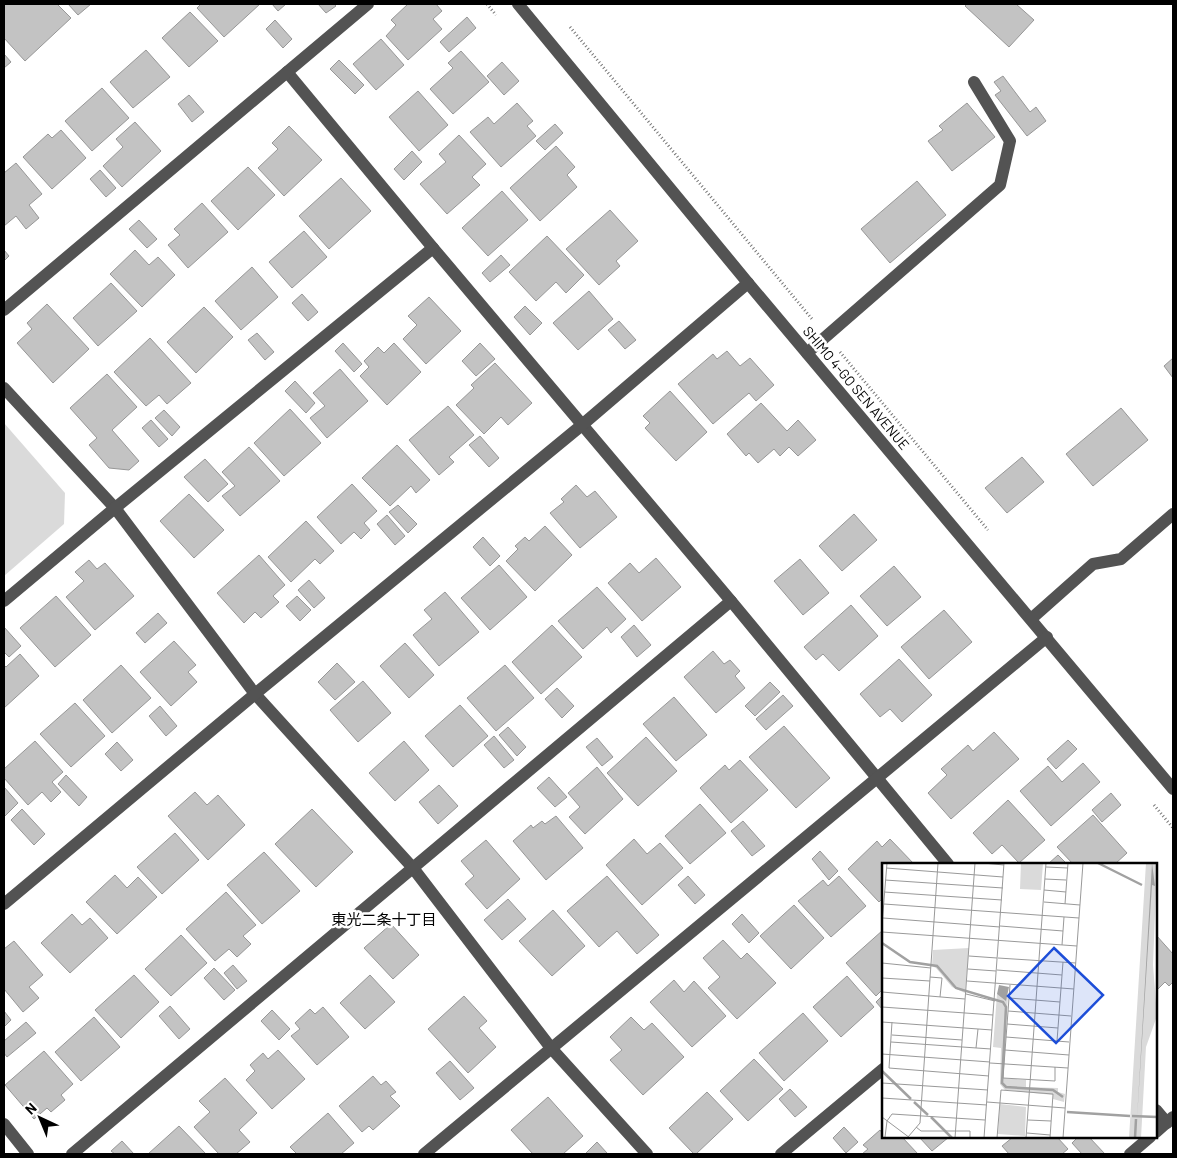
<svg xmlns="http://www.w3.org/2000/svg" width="1177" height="1158" viewBox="0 0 1177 1158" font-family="Barlow,'Noto Sans JP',sans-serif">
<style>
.green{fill:#dadada}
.building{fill:#c3c3c3;stroke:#979797}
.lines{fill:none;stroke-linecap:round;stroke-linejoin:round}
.path{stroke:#757575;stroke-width:3;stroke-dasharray:1 2.5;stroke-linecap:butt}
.minor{stroke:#535353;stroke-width:12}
.labels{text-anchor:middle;stroke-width:5;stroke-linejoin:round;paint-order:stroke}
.street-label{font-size:14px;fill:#000;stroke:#fff}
.neighbourhood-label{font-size:15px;fill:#000;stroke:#fff}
.inset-river{fill:none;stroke:#a1a1a1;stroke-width:2.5}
.inset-road{fill:none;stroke:#999;stroke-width:1}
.view{fill:#1d4ed8;fill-opacity:0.15;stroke:#1d4ed8;stroke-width:2.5}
.inset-edge{fill:none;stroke:#000;stroke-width:2.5}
</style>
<rect width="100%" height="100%" fill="#fff"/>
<polygon class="green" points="4,423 65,493 64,524 4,576"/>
<g class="building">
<polygon points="4,4 57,4 71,18 25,61 4,38"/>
<polygon points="68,4 91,4 78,15"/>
<polygon points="201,4 260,4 224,37 197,8"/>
<polygon points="272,4 286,4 278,11"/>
<polygon points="318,4 334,4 336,6 326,13"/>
<polygon points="408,4 436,4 442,11 433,19 442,29 408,60 386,36 396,25 391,20"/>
<polygon points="967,4 1016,4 1034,20 1009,47 965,6"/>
<polygon points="190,12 218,41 189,67 162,38"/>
<polygon points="467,17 476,28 449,52 440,42"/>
<polygon points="275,20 292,39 283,48 266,29"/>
<polygon points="381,39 404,65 376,90 353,64"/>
<polygon points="146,50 170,77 133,108 110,82"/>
<polygon points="461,51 489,82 453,114 430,89 453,68 448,63"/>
<polygon points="4,54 11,62 4,68"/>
<polygon points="339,60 364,85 355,94 330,69"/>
<polygon points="502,62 519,81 504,95 487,76"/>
<polygon points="1003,76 1030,112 1036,107 1046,121 1027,136 995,95 1001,91 994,82"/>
<polygon points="102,88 129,118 92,151 65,121"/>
<polygon points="418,91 448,125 419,151 389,117"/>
<polygon points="189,95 204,112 192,122 178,104"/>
<polygon points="517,103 533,121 527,126 536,136 501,167 470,132 488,117 494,124"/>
<polygon points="967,103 995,137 952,171 928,141 943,130 939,126"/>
<polygon points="135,122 161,151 122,187 103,166 123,147 116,139"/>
<polygon points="555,124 563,133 545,150 536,141"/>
<polygon points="289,126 322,160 284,196 258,168 278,149 272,143"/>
<polygon points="61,130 86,158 52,189 23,157 48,134 52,138"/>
<polygon points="459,135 486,164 472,177 480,185 447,214 420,184 446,162 439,154"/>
<polygon points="556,146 575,167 567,175 577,187 540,221 510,188"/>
<polygon points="412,151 422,162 404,180 394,169"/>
<polygon points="16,163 42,194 29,205 39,218 26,229 16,216 4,226 4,173"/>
<polygon points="248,167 275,195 238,230 211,201"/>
<polygon points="100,170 116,188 106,197 90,179"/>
<polygon points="341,178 371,211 329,249 299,216"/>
<polygon points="917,181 946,215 890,263 861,229"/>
<polygon points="502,191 528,220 488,256 462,228"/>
<polygon points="202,203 228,232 188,268 168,245 180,235 174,229"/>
<polygon points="610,210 638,241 616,261 620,266 599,285 566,249"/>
<polygon points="139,220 157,239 147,248 129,229"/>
<polygon points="304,231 327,257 292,288 269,262"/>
<polygon points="547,236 584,275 566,293 556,282 536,301 509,272"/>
<polygon points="4,250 9,256 4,261"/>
<polygon points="135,250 149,265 158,257 175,275 142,307 110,274"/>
<polygon points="501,255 510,265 490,282 482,273"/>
<polygon points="252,267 278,297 241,330 215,301"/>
<polygon points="111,283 137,311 98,346 73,318"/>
<polygon points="589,291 613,319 578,350 553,323"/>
<polygon points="302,294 318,312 308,321 292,303"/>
<polygon points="429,297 461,331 426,364 403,339 417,325 408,316"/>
<polygon points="47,304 89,349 53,383 17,343 32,329 27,323"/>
<polygon points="525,306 542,323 530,335 514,317"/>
<polygon points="204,307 233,337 196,373 167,342"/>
<polygon points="619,321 636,340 625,349 608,330"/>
<polygon points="257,333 274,352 265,360 248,340"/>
<polygon points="150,338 191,383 167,404 159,395 146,406 114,372"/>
<polygon points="343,343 362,364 354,372 335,351"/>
<polygon points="394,343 421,372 387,405 360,376 369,367 364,361 378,347 384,353"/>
<polygon points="480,343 495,359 476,376 462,361"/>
<polygon points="727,351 740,366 750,358 774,385 756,401 749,393 713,424 678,384 713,354 717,359"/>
<polygon points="1173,358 1173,378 1164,366"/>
<polygon points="495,363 532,403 508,425 501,417 484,434 456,405 474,388 471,385"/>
<polygon points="340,369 368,401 327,438 310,418 325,406 313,393"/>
<polygon points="107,374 137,407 112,430 139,461 129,470 109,468 89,445 97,438 70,408"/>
<polygon points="295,381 315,403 306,413 285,391"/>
<polygon points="670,391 707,432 676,461 645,428 650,423 643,416"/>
<polygon points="761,403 787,431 798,420 816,440 798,456 789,447 780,456 774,449 758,463 749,453 746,456 727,434"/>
<polygon points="448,406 474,435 449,457 454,462 439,475 409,440"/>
<polygon points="1121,408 1148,440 1093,486 1066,454"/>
<polygon points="290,409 321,443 284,476 254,443"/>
<polygon points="164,410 180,427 172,436 155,418"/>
<polygon points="151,420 168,439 159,447 142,428"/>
<polygon points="480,436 499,458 489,467 469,445"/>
<polygon points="397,445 430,480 416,493 411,486 390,506 362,478"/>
<polygon points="249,447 280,481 240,516 222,496 235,486 222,472"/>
<polygon points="1022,457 1044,482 1007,513 985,488"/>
<polygon points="205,459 228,484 208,502 184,477"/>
<polygon points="352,484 377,511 364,523 370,530 361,539 354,532 341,544 317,517"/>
<polygon points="576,485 587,497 595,491 617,517 580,548 550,513 564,502 561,499"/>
<polygon points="189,494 224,530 194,558 160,521"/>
<polygon points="398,505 417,524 408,533 389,512"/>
<polygon points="854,514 877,540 842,571 819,546"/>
<polygon points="387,515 405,536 395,545 377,524"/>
<polygon points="306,521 334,551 320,564 315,559 291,582 268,557"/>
<polygon points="545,526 572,555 535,591 506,561 518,549 515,546 525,537 529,541"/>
<polygon points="483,537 500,556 490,566 473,547"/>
<polygon points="259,555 285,585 273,596 279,602 261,618 255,612 244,623 217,593"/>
<polygon points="656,558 681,587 642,621 608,583 630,563 639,573"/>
<polygon points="800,559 829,593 803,615 774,581"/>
<polygon points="89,560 97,569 105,563 134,596 95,630 66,597 84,581 75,572"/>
<polygon points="499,565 527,597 490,630 461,598"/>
<polygon points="894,566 921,597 887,626 860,596"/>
<polygon points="309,580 325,598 314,608 298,590"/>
<polygon points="597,587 626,619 611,633 607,627 583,649 558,621"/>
<polygon points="445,592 479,632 439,666 413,635 432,619 424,610"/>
<polygon points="56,596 91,635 55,667 20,628"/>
<polygon points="297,596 311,610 300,621 286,606"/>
<polygon points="851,605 878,636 839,671 823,654 816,660 804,647"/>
<polygon points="944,610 972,642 929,679 901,647"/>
<polygon points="158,613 167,623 145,643 136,633"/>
<polygon points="552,625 582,657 541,694 512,662"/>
<polygon points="634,625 651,645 637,657 621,637"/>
<polygon points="4,627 21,646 9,657 4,652"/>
<polygon points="174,641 196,665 188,672 197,682 171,706 140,672"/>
<polygon points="405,643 434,675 409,698 380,666"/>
<polygon points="713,651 724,664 730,660 740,671 735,676 745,688 716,713 684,677"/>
<polygon points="20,654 39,676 4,708 4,665 6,667"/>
<polygon points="899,659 932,695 902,722 890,709 880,717 860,694"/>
<polygon points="337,663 355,682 335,700 318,682"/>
<polygon points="121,665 151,698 112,733 83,700"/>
<polygon points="505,665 534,698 496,731 467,698"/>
<polygon points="363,681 391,713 358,742 330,710"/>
<polygon points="770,682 780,692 755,716 745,706"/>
<polygon points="557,688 574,706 562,718 545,699"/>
<polygon points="783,695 793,706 766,730 756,719"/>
<polygon points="674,697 707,735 676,761 643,724"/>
<polygon points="75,703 105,736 71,767 40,734"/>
<polygon points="460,705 488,736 453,767 425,736"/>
<polygon points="160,706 177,726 166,736 149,716"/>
<polygon points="784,726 830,778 796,808 749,757"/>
<polygon points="508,727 526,747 517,756 499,735"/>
<polygon points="994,732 1019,759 951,819 928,793 947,775 941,769 968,745 973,751"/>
<polygon points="494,736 514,760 504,768 484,745"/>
<polygon points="646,737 677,771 638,806 607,773"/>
<polygon points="597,738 613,757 602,766 586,747"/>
<polygon points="1068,740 1077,749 1056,769 1047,759"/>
<polygon points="35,741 63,772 52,782 61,792 51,802 42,792 28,805 4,778 4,769"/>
<polygon points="404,741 429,770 395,801 369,773"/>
<polygon points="117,742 133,760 121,771 105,754"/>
<polygon points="740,760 768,790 731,823 700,788 725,765 729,770"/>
<polygon points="1083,763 1100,782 1051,826 1020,791 1048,766 1062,782"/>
<polygon points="597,767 623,799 585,834 569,817 580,807 568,793"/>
<polygon points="66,775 87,797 79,806 58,784"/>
<polygon points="549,777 567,797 555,807 537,788"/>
<polygon points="439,785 458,806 438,824 419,802"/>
<polygon points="4,787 18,803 4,817"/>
<polygon points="195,792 207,805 218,795 245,825 208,860 168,816"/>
<polygon points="1111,793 1121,805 1102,822 1092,810"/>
<polygon points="1008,800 1045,840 1019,863 1002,845 992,854 973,833"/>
<polygon points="700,804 726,833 690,864 665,836"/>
<polygon points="22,809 45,834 34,845 11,820"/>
<polygon points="312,809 353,852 316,887 275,844"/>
<polygon points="1093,815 1127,853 1115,864 1073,864 1057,847"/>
<polygon points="556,816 583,848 546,880 513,841 531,825 533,828 542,821 545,824"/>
<polygon points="743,821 765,846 752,856 731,831"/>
<polygon points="175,833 199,860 162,894 137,867"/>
<polygon points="634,839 647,854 660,843 683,868 642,905 606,865"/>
<polygon points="890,839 914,864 883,864 883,898 879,902 848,869 877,841 882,847"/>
<polygon points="486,840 520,879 487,909 465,884 474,876 461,861"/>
<polygon points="820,851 838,871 829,880 812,859"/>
<polygon points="264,852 300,891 262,924 227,885"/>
<polygon points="1058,855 1067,864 1048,864"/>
<polygon points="115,875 127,888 138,877 157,897 117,934 86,902"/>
<polygon points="607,876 659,935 637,954 617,931 599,947 567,911"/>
<polygon points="688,876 705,895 695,904 678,885"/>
<polygon points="839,876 866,906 831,937 798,901 823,880 828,886"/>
<polygon points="226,892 256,925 243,936 251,944 237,957 229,949 215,961 186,929"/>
<polygon points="508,899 526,919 502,940 484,920"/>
<polygon points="794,905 824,938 791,969 760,936"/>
<polygon points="553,910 585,946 552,976 519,941"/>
<polygon points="72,914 82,925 90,918 108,938 70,973 41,943"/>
<polygon points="742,914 759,933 749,943 732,924"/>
<polygon points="391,924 419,955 393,979 364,948"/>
<polygon points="883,930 883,989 876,996 846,963"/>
<polygon points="181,935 207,963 171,996 145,969"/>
<polygon points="1156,935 1173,954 1173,982 1169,986 1165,982 1156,991"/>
<polygon points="723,940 741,959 747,953 776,983 737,1019 708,988 720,977 703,958"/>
<polygon points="14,941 43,975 29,987 39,998 23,1012 4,989 4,949"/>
<polygon points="233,965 247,981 237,989 224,973"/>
<polygon points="214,968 235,990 224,1000 204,978"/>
<polygon points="134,975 159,1002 121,1038 95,1010"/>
<polygon points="370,975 395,1002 365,1029 340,1003"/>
<polygon points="847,976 874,1007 841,1037 813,1007"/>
<polygon points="674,980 684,992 694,981 726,1016 692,1047 650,1002"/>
<polygon points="464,996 487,1021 479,1028 496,1047 468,1073 428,1029"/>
<polygon points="881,997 883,1000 883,1010 876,1002"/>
<polygon points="170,1006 190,1029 179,1039 159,1016"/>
<polygon points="323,1007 349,1037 317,1065 291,1036 300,1029 295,1023 310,1009 315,1014"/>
<polygon points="272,1010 290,1029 279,1040 261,1021"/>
<polygon points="4,1011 11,1020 4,1027"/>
<polygon points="803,1013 828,1041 784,1081 759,1053"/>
<polygon points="94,1017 120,1047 81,1081 55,1052"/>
<polygon points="631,1017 644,1030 652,1023 684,1057 643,1095 610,1060 622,1050 610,1037"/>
<polygon points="26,1022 36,1033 7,1057 4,1053 4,1041"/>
<polygon points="278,1050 305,1079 272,1109 246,1080 255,1071 250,1065 263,1053 268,1059"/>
<polygon points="44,1051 73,1084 61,1095 65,1100 51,1112 47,1108 34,1119 5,1085"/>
<polygon points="754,1059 783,1089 748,1121 720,1091"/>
<polygon points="450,1061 474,1088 460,1100 436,1073"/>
<polygon points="373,1076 381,1085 386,1081 396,1092 390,1096 400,1106 373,1130 369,1126 362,1132 339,1106"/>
<polygon points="225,1078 257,1113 239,1130 250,1142 236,1154 219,1154 194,1127 210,1112 199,1101"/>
<polygon points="790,1089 807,1107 795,1117 779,1099"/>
<polygon points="707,1092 733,1119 696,1154 694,1154 669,1128"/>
<polygon points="548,1097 583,1136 563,1154 533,1154 511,1130"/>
<polygon points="328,1113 354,1143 341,1154 297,1154 290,1147"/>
<polygon points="179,1126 206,1154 148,1154"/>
<polygon points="844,1127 858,1142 846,1153 833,1138"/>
<polygon points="880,1130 883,1134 883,1137 902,1137 918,1154 862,1154 868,1149 863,1145"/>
<polygon points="919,1137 949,1137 932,1151"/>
<polygon points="1013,1137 1057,1137 1068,1149 1062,1154 1009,1154 1002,1146"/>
<polygon points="1078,1137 1089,1137 1105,1154 1082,1154 1072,1143"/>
<polygon points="122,1141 134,1154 115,1154 111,1151"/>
<polygon points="597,1142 607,1153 606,1154 585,1154"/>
</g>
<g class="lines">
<g class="path">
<polyline points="487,4 496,15"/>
<polyline points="570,27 812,319"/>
<polyline points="840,352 988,530"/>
<polyline points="1154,805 1173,828"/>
</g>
<g class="minor">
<polyline points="518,4 748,283 1173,789"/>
<polyline points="287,72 433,248 731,601 948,864"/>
<polyline points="4,310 368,4"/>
<polyline points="807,353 1000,185 1010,141 974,82"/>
<polyline points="4,388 115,508 255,694 413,868 551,1048 647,1154"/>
<polyline points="4,601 115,508 433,248"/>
<polyline points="1031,619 1093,564 1121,559 1173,514"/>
<polyline points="4,904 255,694 582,425 748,283"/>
<polyline points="1156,1110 1167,1123"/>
<polyline points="4,1124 28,1154"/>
<polyline points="1156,1132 1173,1117"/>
<polyline points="72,1154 731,601"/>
<polyline points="424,1154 1047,637"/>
<polyline points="781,1154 883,1069"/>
<polyline points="1130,1154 1150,1137"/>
</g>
</g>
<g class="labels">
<g class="street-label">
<text transform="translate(856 388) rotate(50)" y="5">SHIMO 4-GO SEN AVENUE</text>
</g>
<g class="neighbourhood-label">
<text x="384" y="925">東光二条十丁目</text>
</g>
</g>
<g transform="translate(882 863)">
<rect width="275" height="275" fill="#fff"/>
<path d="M139,0H161L159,27L138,26ZM264,0H275L271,102L275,153L264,184L259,275H247ZM87,85L83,130L70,124L54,105L50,103L51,87ZM115,131L124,135L126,132L121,215L144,217V224L176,225V229L183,231L182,239L171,236V232L123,227L118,221L119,185L111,184ZM118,241L144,244L143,273L116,271Z" fill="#dadada"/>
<path d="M270,0L273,23L270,22L255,256ZM117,122L127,124L124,138L115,131Z" fill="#a1a1a1"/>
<path class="inset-river" d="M216,0L260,22M0,80L28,99L55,103L74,125L121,139L124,144L120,220L124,224L171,227L181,234M0,208L29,236M32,239L46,252M185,249L248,253M250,253L275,254M49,254L70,275M253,275L254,256"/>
<path class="inset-road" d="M101,0L122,2M164,4L186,5M4,5L121,14M163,16L184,17M3,17L121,25M162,27L184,29M2,29L120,37M162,39L198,42M2,41L197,55M183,41L186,0M1,55L118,64M0,62L5,0M118,63L181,68M0,69L195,83M180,82L182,54M87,93L115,95M116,95L194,100M0,100L49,105M86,106L114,108M115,107L180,112M48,114L60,115L58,134M0,115L48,118M85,118L192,126M128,122L121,215L173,218V204M0,129L83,136M84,131L113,138M127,135L178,139M0,144L111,152M126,148L189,153M0,159L110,167M10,159L7,205L107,213M125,161L176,165M10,172L80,177M124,174L187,179M175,178L181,99M9,179L109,186M94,185L96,166M123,187L187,192M0,191L108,199M108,200L186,205M0,220L106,227M0,235L105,242M105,239L183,245M0,254L28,275M146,257L169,258M34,264L39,268H88V275M145,270L168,272M3,274L5,258L10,251L103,257M26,274L38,260L56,0M73,275L93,0M102,275L122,0M115,275L119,227L171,231L168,275M144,275L164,0M181,275L201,0"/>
<path class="view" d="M172,85L221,132L174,180L126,133Z"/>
<rect width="275" height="275" class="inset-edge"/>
</g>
<rect width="1177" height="1158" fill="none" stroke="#000000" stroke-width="10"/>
<g transform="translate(40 1118) rotate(316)" stroke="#ffffff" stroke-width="4" paint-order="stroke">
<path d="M0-4L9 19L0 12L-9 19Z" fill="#000000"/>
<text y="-8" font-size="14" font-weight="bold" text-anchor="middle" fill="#000000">N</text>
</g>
</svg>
